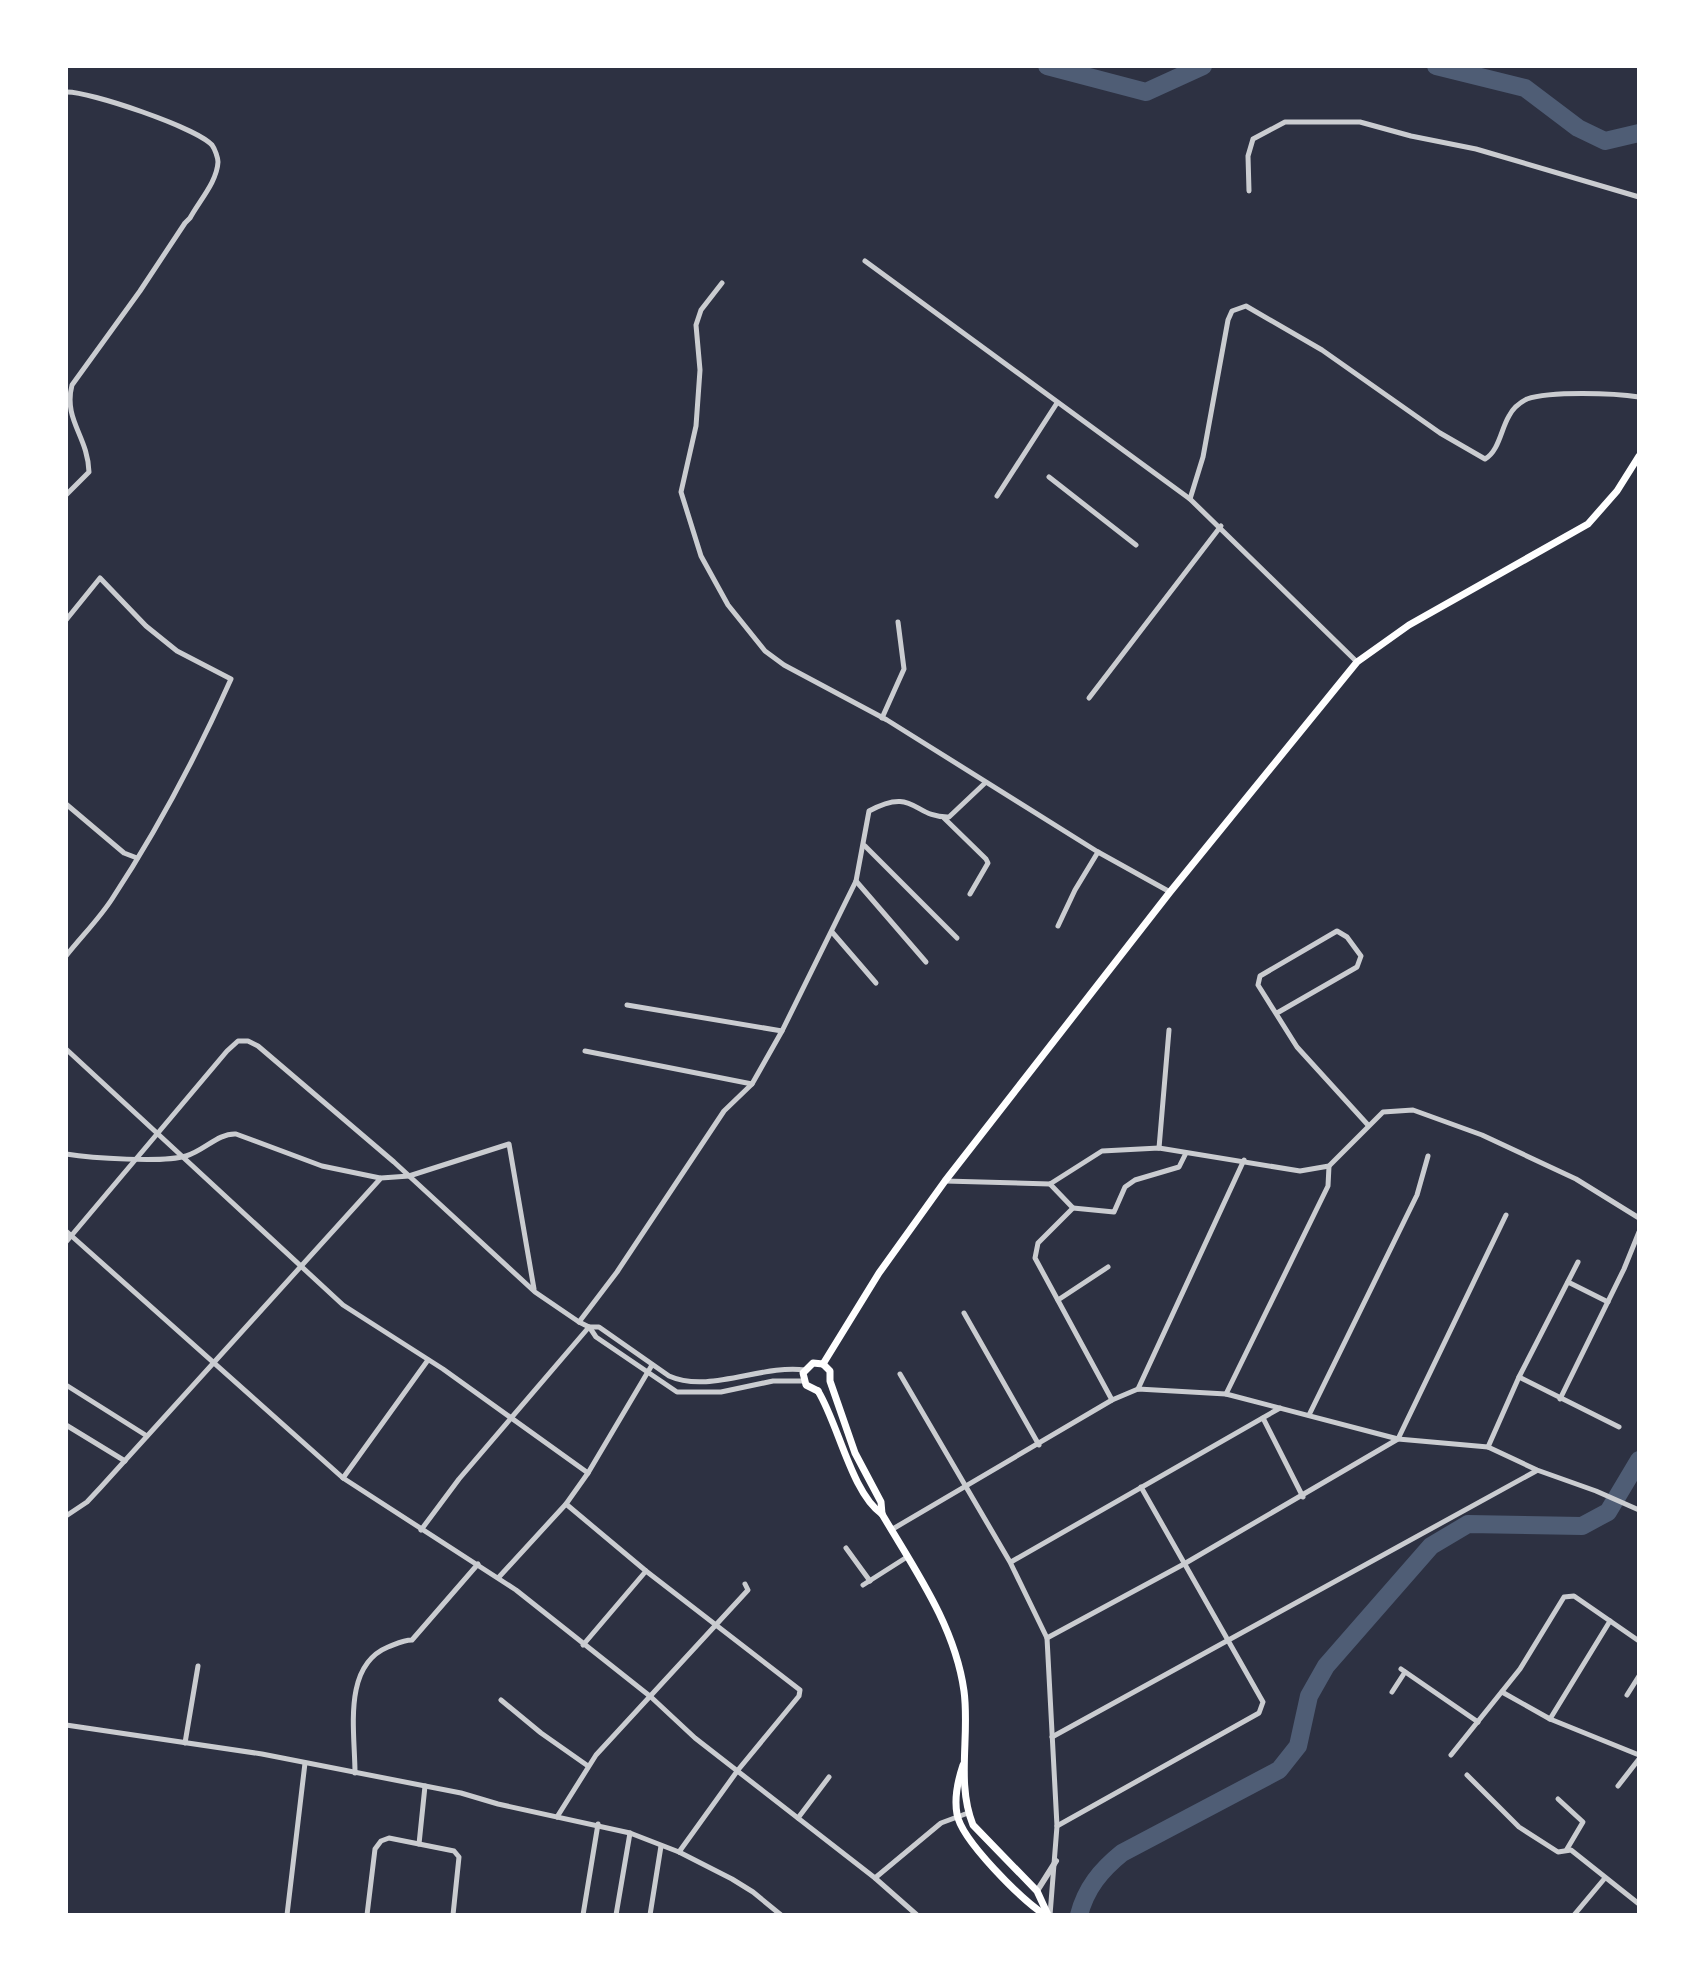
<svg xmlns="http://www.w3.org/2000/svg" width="1705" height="1981" viewBox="0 0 1705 1981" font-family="Mulish,sans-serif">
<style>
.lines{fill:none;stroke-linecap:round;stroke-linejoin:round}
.river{stroke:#4f5d75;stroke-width:18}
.minor{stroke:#caccd0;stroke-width:5}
.tertiary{stroke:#caccd0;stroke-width:6}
.secondary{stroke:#fff;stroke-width:7}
</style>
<rect width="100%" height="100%" fill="#2d3142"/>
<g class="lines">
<g class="river">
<polyline points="1047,66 1146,92 1203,66"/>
<polyline points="1436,66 1525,88 1578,128 1605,141 1639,133"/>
<path d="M1079,1915C1086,1888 1101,1870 1122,1853L1279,1770L1298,1746L1309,1696L1326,1666L1431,1546L1468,1524L1582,1526L1608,1512L1639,1460"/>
</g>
<g class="minor">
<path d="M66,92C89,91 197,128 212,145C215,149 218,158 218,162C217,182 199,201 190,218L185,223L140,291L72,385C63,420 88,436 89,472L66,495"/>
<polyline points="1249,191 1248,156 1253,139 1285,122 1360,122 1411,136 1476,149 1639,197"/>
<polyline points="865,261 1190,499 1357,662"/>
<polyline points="722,283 701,310 696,325 700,370 696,426 681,492 701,556 728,605 765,651 784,665 887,720 1098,852 1170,892"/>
<polyline points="1049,477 1136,545"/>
<polyline points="997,496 1057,403"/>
<path d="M1190,499L1203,457L1228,320L1232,311L1246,306L1322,350L1440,433L1485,459C1499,451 1501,429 1509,416C1513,408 1519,403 1527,399C1550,391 1614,393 1639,397"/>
<path d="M66,620L100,578L146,626L177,651L231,679C197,755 158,829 112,899C99,919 81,937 66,956"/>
<polyline points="1089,698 1221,526"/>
<polyline points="882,718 904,669 898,622"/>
<polyline points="66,804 124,853 137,858"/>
<polyline points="944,818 986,859 988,863 970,894"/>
<polyline points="865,846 957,938"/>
<polyline points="856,881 926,962"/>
<polyline points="1058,926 1075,890 1098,852"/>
<polyline points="832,932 876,983"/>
<polyline points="627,1005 782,1031"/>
<polyline points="1277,1013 1357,967 1361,956 1347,937 1337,931 1260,976 1258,985 1297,1047 1368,1125"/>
<polyline points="66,1049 343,1305 443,1369 588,1473"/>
<polyline points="585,1051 752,1084"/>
<polyline points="1159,1148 1169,1030"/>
<path d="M66,1154C91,1158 163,1163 186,1156C204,1151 218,1133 236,1134L322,1166L380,1178"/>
<polyline points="945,1181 1050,1184 1102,1151 1159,1148 1300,1171 1329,1166 1383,1112 1413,1110 1482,1135 1576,1179 1639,1218"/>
<polyline points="1050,1184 1073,1208 1038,1243 1035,1258 1112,1400"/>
<polyline points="1073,1208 1114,1212 1125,1187 1135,1180 1179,1167 1186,1153"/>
<polyline points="66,1231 343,1478 516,1590 651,1697 695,1738 875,1878 917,1915"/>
<path d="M66,1242L227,1051L238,1041H248L258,1046L394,1162L535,1292L579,1322L589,1327H599L669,1376C709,1394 762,1364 805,1370"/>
<polyline points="1568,1282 1608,1302"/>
<polyline points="1058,1300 1108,1267"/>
<polyline points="964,1313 1039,1445"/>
<path d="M579,1322L617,1272L724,1111L752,1084L782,1031L856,881L869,811C915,786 913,818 949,817L985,783"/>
<polyline points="590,1328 596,1337 677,1392 721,1392 773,1381 804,1381"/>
<polyline points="900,1374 1010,1562 1047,1638 1057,1826 1050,1915"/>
<polyline points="1519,1377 1619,1427"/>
<polyline points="66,1385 147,1436"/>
<polyline points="1138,1389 1244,1160"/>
<polyline points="1226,1394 1328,1186 1329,1166"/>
<polyline points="1560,1399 1624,1269 1639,1232"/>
<polyline points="1309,1415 1417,1195 1428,1156"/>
<polyline points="1263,1418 1303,1497"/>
<polyline points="66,1425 125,1461"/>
<polyline points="1488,1447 1519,1377 1578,1262"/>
<polyline points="343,1478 428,1360"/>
<polyline points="566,1504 646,1571 800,1690 799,1696 738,1770 679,1852"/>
<polyline points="66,1516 87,1502 101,1487 381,1178 409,1176 509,1144 534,1289"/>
<polyline points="421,1530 459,1479 589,1327"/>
<polyline points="891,1530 1112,1400 1138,1389 1226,1394 1398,1439 1488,1447 1537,1470 1596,1491 1639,1510"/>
<polyline points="846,1548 870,1581"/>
<polyline points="1011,1562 1280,1408"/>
<polyline points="499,1577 566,1504 588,1473 652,1365"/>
<polyline points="863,1585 907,1557"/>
<polyline points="1047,1638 1184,1564 1398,1439 1506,1215"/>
<polyline points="583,1645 646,1571"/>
<polyline points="1401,1669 1478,1722"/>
<polyline points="1392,1692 1405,1672"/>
<polyline points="1502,1692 1550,1719 1639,1755"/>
<polyline points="1627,1695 1639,1676"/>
<polyline points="501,1700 541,1733 588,1766"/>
<polyline points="1550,1719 1610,1621"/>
<polyline points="66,1725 262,1754 461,1793 498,1804 630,1833 679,1852 732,1879 753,1892 781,1915"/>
<polyline points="1052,1737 1536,1471"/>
<polyline points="185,1743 198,1666"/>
<polyline points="1451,1755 1520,1669 1564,1597 1574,1596 1639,1641"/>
<path d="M355,1773C355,1732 342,1666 388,1647C396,1644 403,1640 412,1640L478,1564"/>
<polyline points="1467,1775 1519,1827 1558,1852 1571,1850 1639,1904"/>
<polyline points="1618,1786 1639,1759"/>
<polyline points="1558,1799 1583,1822 1567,1849"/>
<polyline points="557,1817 596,1755 748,1590 745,1584"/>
<polyline points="798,1818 829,1777"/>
<polyline points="1057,1826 1259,1713 1263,1702 1141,1487"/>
<polyline points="419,1844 425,1786"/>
<polyline points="875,1878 941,1823 968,1813"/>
<polyline points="287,1915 305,1763"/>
<polyline points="367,1915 375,1849 381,1841 389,1838 454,1851 459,1857 453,1915"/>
<polyline points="583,1915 598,1824"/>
<polyline points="616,1915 630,1833"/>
<polyline points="650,1915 661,1846"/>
<polyline points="1574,1915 1605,1878"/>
</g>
<polyline class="tertiary" points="1037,1891 1056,1861"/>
<g class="secondary">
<polyline points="823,1364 879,1273 945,1181 1170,892 1357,662 1409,625 1588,524 1617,491 1639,456"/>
<path d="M823,1364L830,1371V1381L855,1453L881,1502L882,1514C915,1570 955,1626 964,1691C970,1735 956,1783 973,1825L1037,1891L1048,1915"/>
<path d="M818,1391C838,1423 852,1494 882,1514"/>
<polyline points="818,1391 806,1385 803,1373 813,1363 823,1364"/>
<path d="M963,1765C958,1780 954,1798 957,1814C961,1840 1022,1900 1045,1915"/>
</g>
</g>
<rect width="1705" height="1981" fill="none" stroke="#ffffff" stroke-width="136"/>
</svg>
